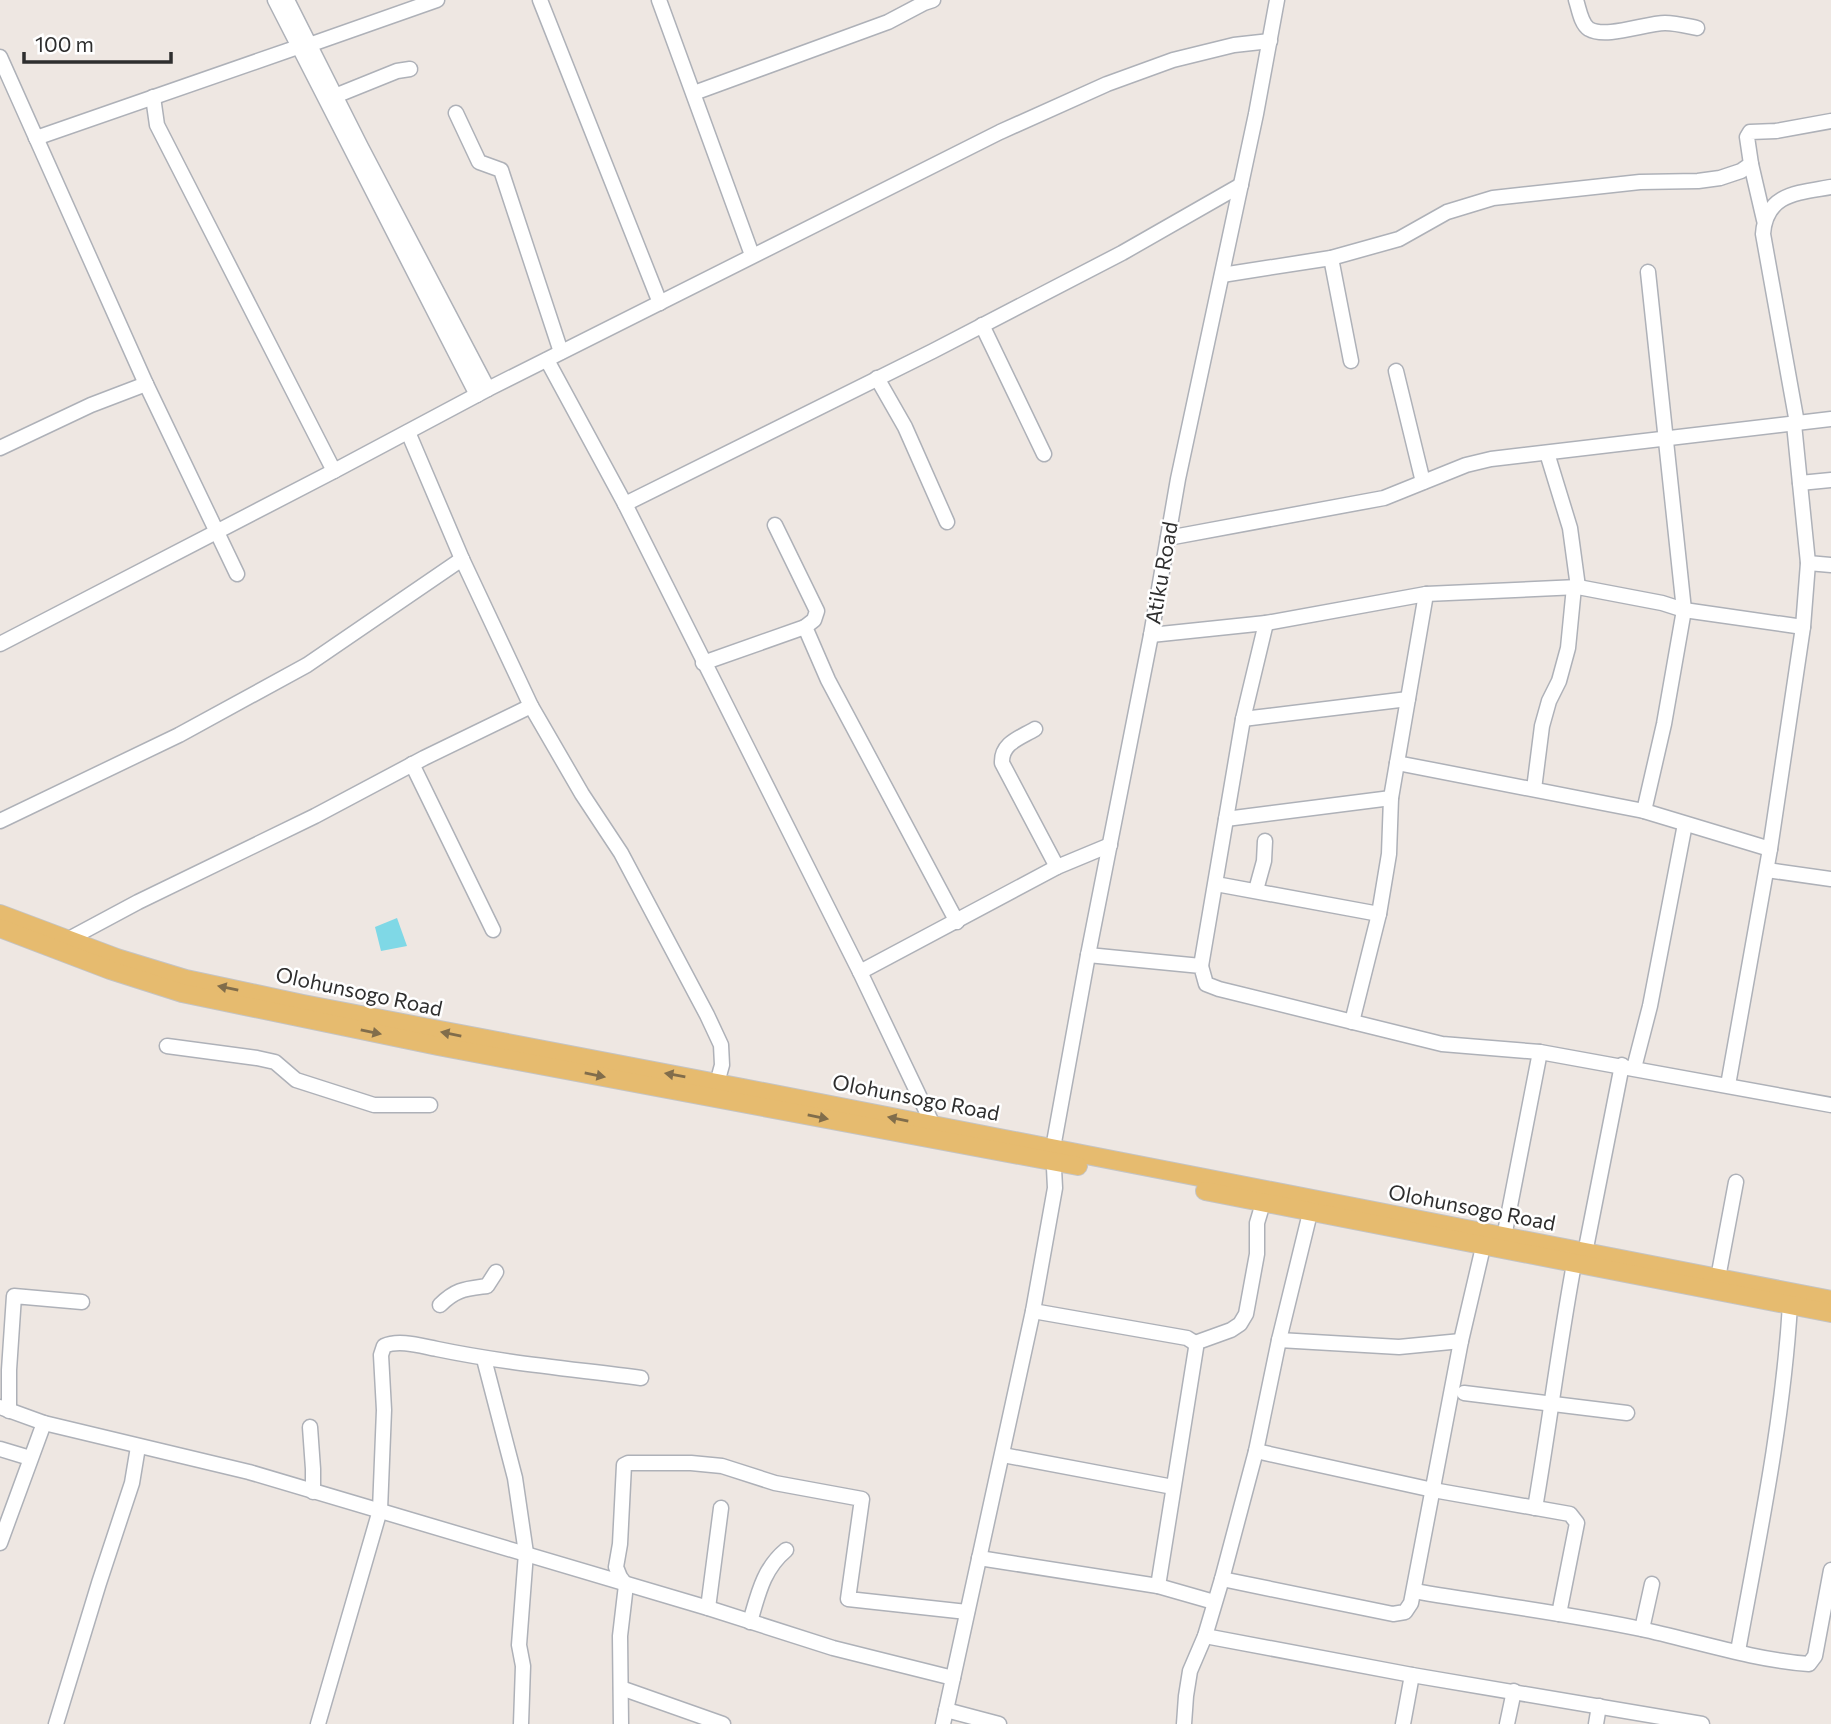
<svg xmlns="http://www.w3.org/2000/svg" width="1831" height="1724" viewBox="0 0 1831 1724" font-family="Commissioner,sans-serif">
<style>
.water{fill:#7fd8e6}
.lines{fill:none;stroke-linecap:round;stroke-linejoin:round}
.minor-casing{stroke:#aeb1b8;stroke-width:17}
.major-casing{stroke:#c4c4c4;stroke-width:20}
.minor{stroke:#fff;stroke-width:14}
.major{stroke:#e6bb6f;stroke-width:18}
.oneway{fill:#816d4b}
.labels{text-anchor:middle;stroke-width:5;stroke-linejoin:round;paint-order:stroke}
.street-label{font-size:21px;fill:#2e2e2e;stroke:#fff}
</style>
<rect width="100%" height="100%" fill="#eee7e2"/>
<polygon class="water" points="397,918 407,946 381,951 375,927"/>
<g class="lines">
<g class="minor-casing">
<g id="minor">
<polyline points="275,0 477,395"/>
<polyline points="287,0 361,147 488,389"/>
<polyline points="540,0 660,303"/>
<polyline points="659,0 752,255"/>
<path d="M1576,0C1579,9 1581,24 1589,29C1606,39 1646,23 1665,23C1676,23 1687,26 1697,28"/>
<polyline points="309,45 437,0"/>
<polyline points="0,57 146,384 237,574"/>
<polyline points="694,93 888,22 924,3 933,0"/>
<polyline points="335,96 397,71 410,69"/>
<polyline points="153,97 157,125 334,471"/>
<polyline points="456,113 479,162 501,170 561,352"/>
<polyline points="36,138 298,47"/>
<polyline points="1751,164 1764,220"/>
<polyline points="1331,258 1351,361"/>
<polyline points="1222,275 1331,258 1399,239 1447,212 1493,198 1640,182 1698,181 1720,178 1741,171 1751,164 1747,137 1750,132 1776,131 1831,121"/>
<polyline points="982,325 1044,454"/>
<polyline points="547,360 625,504 860,972 933,1125"/>
<polyline points="1396,371 1423,482"/>
<polyline points="877,378 905,427 947,522"/>
<path d="M1797,423L1763,234C1766,193 1798,193 1831,187"/>
<polyline points="408,432 462,559 531,706 582,794 621,853 707,1015 721,1045 722,1065 717,1083"/>
<polyline points="0,448 91,405 146,384"/>
<polyline points="1547,453 1570,528 1578,587"/>
<polyline points="1800,483 1831,480"/>
<polyline points="625,504 933,351 1122,253 1241,185"/>
<polyline points="775,525 817,611 814,620 805,627 828,680 957,922"/>
<polyline points="1168,538 1384,498 1466,465 1491,459 1831,419"/>
<polyline points="1808,563 1831,565"/>
<polyline points="1151,635 1266,623 1426,594 1578,587 1662,603 1684,610 1803,627"/>
<polyline points="0,644 334,471 488,389 1000,132 1107,84 1173,60 1234,45 1270,41"/>
<polyline points="703,663 805,627"/>
<polyline points="1243,719 1408,699"/>
<path d="M1035,729C1020,738 1001,743 1002,763L1057,867"/>
<polyline points="1397,763 1644,811 1770,849"/>
<polyline points="412,764 493,930"/>
<polyline points="1534,789 1542,726 1549,701 1559,681 1568,648 1574,587"/>
<polyline points="1644,811 1664,724 1684,610 1648,272"/>
<polyline points="1226,819 1391,798"/>
<polyline points="0,821 179,735 307,665 462,559"/>
<polyline points="1767,870 1831,879"/>
<polyline points="1216,884 1379,914"/>
<polyline points="1256,890 1264,861 1265,841"/>
<polyline points="69,939 138,902 315,816 424,758 531,706"/>
<polyline points="1088,955 1201,966 1206,984 1219,989 1442,1044 1540,1052 1831,1105"/>
<polyline points="1201,966 1243,719 1266,623"/>
<polyline points="860,972 1057,867 1110,845"/>
<polyline points="1352,1022 1379,914 1389,854 1391,798 1426,594"/>
<polyline points="167,1046 257,1058 275,1062 296,1080 374,1105 430,1105"/>
<polyline points="1634,1068 1650,1006 1685,824"/>
<polyline points="1728,1085 1770,849 1803,627 1808,563 1794,424"/>
<polyline points="1504,1237 1540,1052"/>
<polyline points="1585,1253 1622,1065"/>
<polyline points="1718,1278 1736,1182"/>
<path d="M440,1305C456,1289 465,1289 487,1286L496,1272"/>
<polyline points="1033,1311 1187,1338 1195,1343"/>
<polyline points="1279,1340 1399,1347 1461,1341"/>
<polyline points="1195,1343 1231,1330 1240,1324 1246,1314 1257,1254 1257,1223 1263,1203"/>
<polyline points="484,1359 515,1478 526,1553 519,1645 523,1666 521,1724"/>
<polyline points="1464,1393 1627,1413"/>
<polyline points="0,1407 44,1423 249,1472 708,1608 833,1648 953,1678"/>
<polyline points="9,1411 9,1370 14,1296 82,1302"/>
<polyline points="310,1427 313,1469 313,1492"/>
<polyline points="0,1449 30,1458"/>
<polyline points="1256,1451 1433,1490 1570,1514 1577,1523 1559,1614"/>
<polyline points="1003,1455 1173,1487"/>
<path d="M1535,1508C1549,1427 1559,1345 1574,1264"/>
<polyline points="0,1543 44,1423"/>
<polyline points="979,1558 1158,1586 1214,1602"/>
<polyline points="1222,1579 1393,1614 1405,1612 1411,1603 1461,1341 1483,1247"/>
<polyline points="1158,1586 1196,1348 1195,1343"/>
<path d="M1414,1591C1489,1604 1566,1613 1641,1629C1696,1641 1754,1660 1809,1664L1815,1656L1831,1570"/>
<polyline points="708,1608 721,1508"/>
<path d="M750,1622C758,1595 763,1569 786,1550"/>
<polyline points="1642,1629 1652,1584"/>
<polyline points="1205,1636 1412,1675 1702,1724"/>
<path d="M1738,1651C1759,1536 1783,1422 1790,1305"/>
<polyline points="621,1688 723,1724"/>
<polyline points="946,1710 999,1724"/>
<polyline points="56,1724 99,1583 132,1483 138,1447"/>
<path d="M318,1724L380,1510L384,1410L381,1355L384,1346C399,1339 421,1346 437,1349C504,1363 573,1369 641,1378"/>
<polyline points="621,1724 620,1636 626,1585 620,1577 616,1567 620,1544 624,1465 628,1463 691,1463 722,1466 775,1483 862,1499 848,1599 967,1612"/>
<polyline points="943,1724 1033,1311 1055,1188 1053,1148 1088,955 1151,635 1178,479 1256,114 1277,0"/>
<polyline points="1184,1724 1186,1696 1190,1671 1205,1636 1222,1579 1256,1451 1279,1340 1310,1213"/>
<polyline points="1403,1724 1412,1675"/>
<polyline points="1507,1724 1514,1691"/>
<polyline points="1596,1724 1599,1706"/>
</g>
</g>
<g class="major-casing">
<g id="major">
<polyline points="0,914 117,958 186,979 303,1004 743,1088 1831,1300"/>
<polyline points="0,928 110,970 182,993 438,1046 1078,1166"/>
<polyline points="1205,1191 1831,1313"/>
</g>
</g>
<use href="#minor" class="minor"/>
<use href="#major" class="major"/>
</g>
<defs><path id="oneway-solid" d="M-6-.8H1V-3.2L6.5 0L1 3.2V.8H-6Z" transform="scale(1.75)"/></defs>
<g class="oneway">
<use href="#oneway-solid" transform="translate(228 988) rotate(-168)"/>
<use href="#oneway-solid" transform="translate(371 1032) rotate(12)"/>
<use href="#oneway-solid" transform="translate(451 1034) rotate(-169)"/>
<use href="#oneway-solid" transform="translate(595 1075) rotate(11)"/>
<use href="#oneway-solid" transform="translate(675 1075) rotate(-170)"/>
<use href="#oneway-solid" transform="translate(818 1117) rotate(11)"/>
<use href="#oneway-solid" transform="translate(898 1119) rotate(-169)"/>
</g>
<g class="labels">
<g class="street-label">
<text transform="translate(1162 573) rotate(-80)" y="7">Atiku Road</text>
<text transform="translate(359 992) rotate(12)" y="7">Olohunsogo Road</text>
<text transform="translate(916 1098) rotate(11)" y="7">Olohunsogo Road</text>
<text transform="translate(1472 1208) rotate(11)" y="7">Olohunsogo Road</text>
</g>
</g>
<path d="M24 52v10h147v-10" fill="none" stroke="#2e2e2e" stroke-width="3.5"/>
<text x="35" y="52" font-size="21" fill="#2e2e2e" stroke="#ffffff" stroke-width="5" paint-order="stroke">100 m</text>
</svg>
